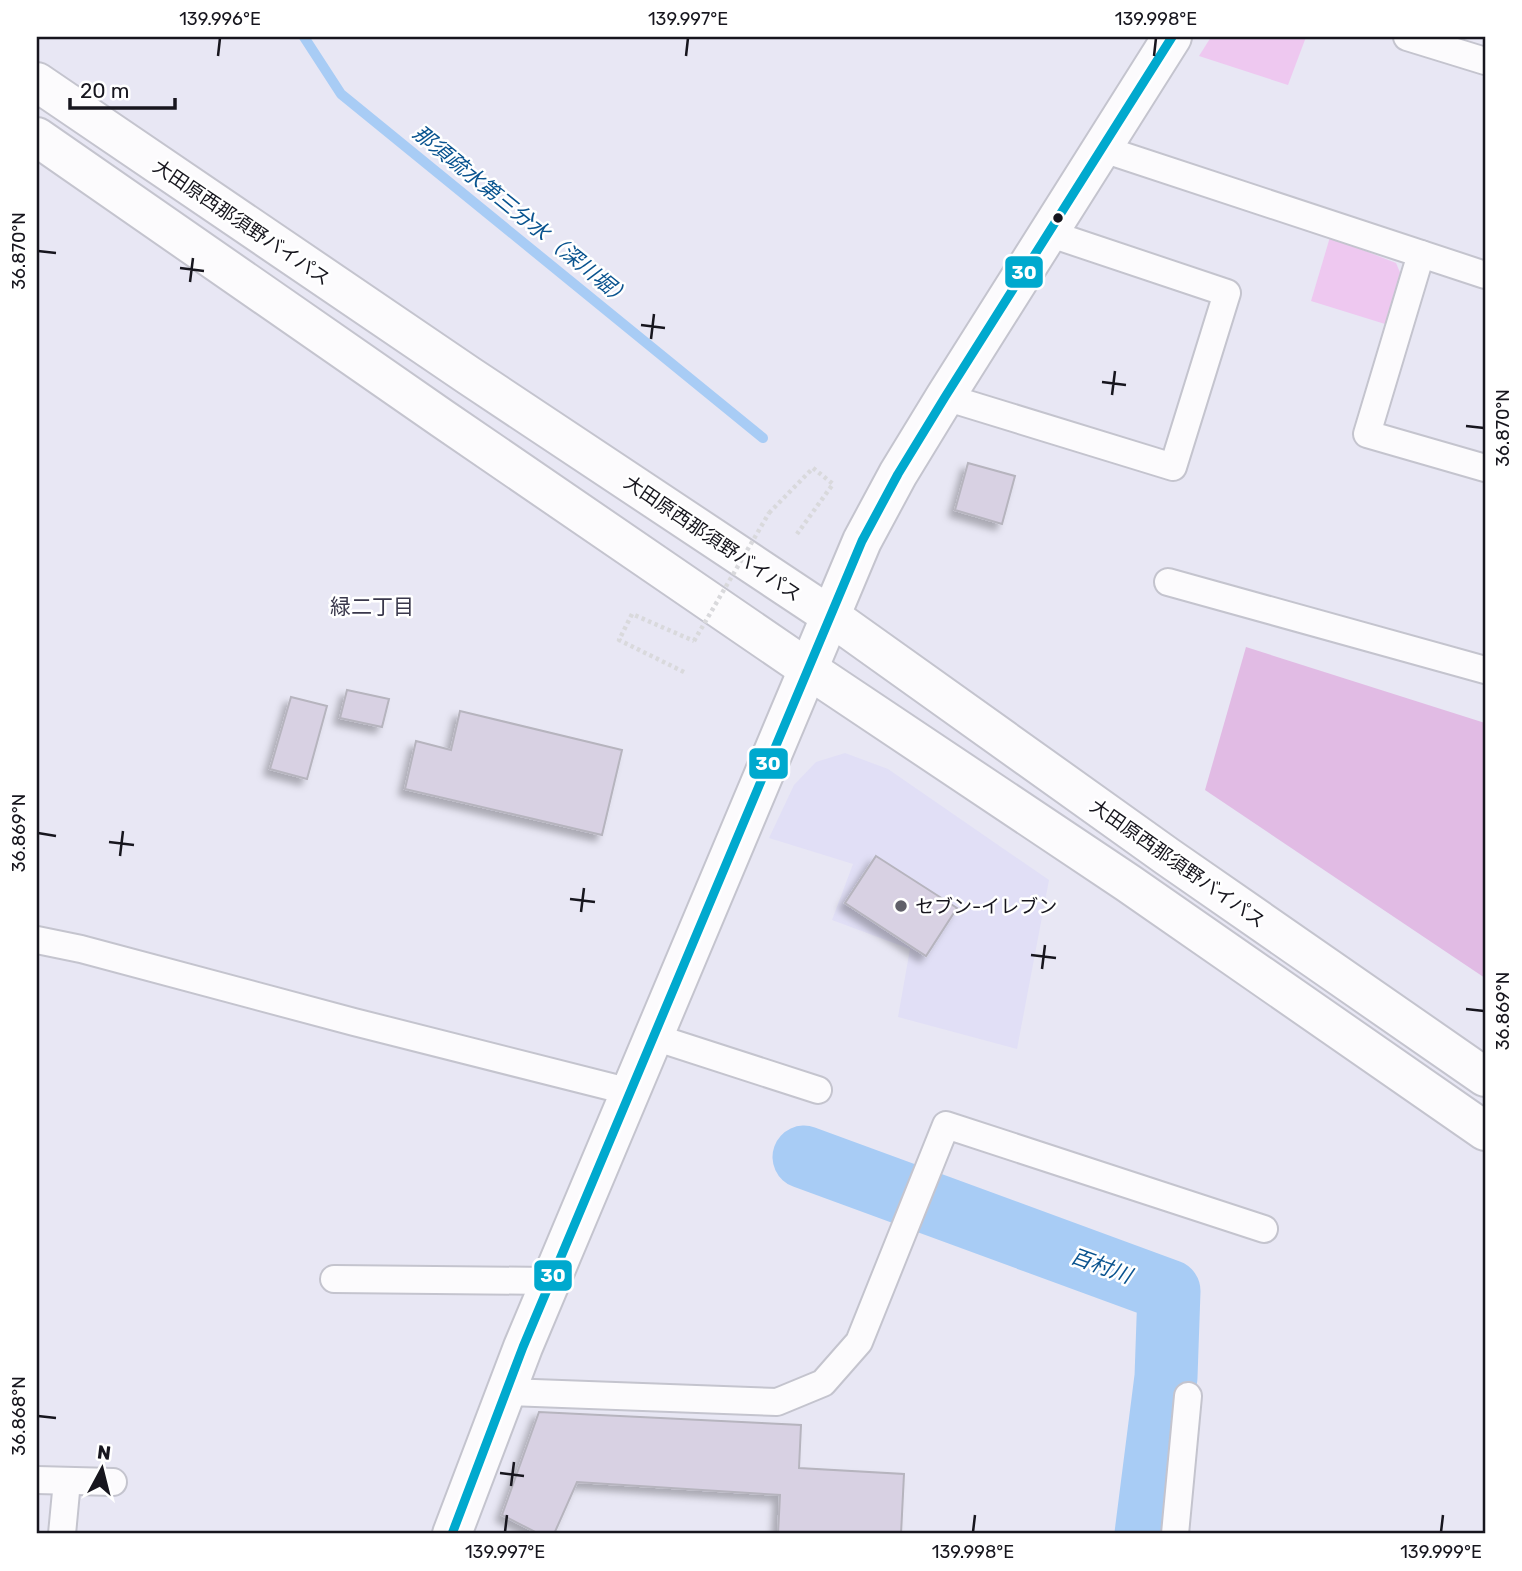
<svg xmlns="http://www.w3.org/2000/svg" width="1522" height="1571" viewBox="0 0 1522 1571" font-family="Rubik,'Noto Sans JP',sans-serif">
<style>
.built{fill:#e1dff6}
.green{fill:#eec8f0}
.forest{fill:#e1bbe4}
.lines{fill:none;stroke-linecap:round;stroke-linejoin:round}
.stream{stroke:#a8ccf5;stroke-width:10}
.river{stroke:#a8ccf5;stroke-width:63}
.building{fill:#d8d1e3;stroke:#b6b4be;stroke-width:2;filter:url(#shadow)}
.street-casing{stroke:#c4c4ce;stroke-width:30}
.secondary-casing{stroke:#c4c4ce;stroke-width:42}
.highway-casing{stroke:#c4c4ce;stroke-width:42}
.path{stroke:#d9d9dc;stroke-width:4.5;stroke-dasharray:3.5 3.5;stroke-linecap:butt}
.street{stroke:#fcfbfd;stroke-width:26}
.secondary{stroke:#fcfbfd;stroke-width:38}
.highway{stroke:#fcfbfd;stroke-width:38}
.path-bridge{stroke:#d9d9dc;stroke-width:4.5;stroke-dasharray:3.5 3.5;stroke-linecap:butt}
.bus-1-casing{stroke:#fff;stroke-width:14}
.bus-1{stroke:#00a9ce;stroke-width:9}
.ticks{fill:none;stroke:#17161e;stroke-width:2.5}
.bus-dot{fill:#17161e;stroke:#fff;stroke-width:2.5}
.poi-dot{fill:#605f69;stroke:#fff;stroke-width:2.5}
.labels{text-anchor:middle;stroke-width:5;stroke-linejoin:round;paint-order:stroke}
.street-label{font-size:19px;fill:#17161e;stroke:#fff}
.poi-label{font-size:19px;fill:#17161e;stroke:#fff;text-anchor:start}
.water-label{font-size:21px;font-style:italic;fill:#09538f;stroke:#fff}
.neighbourhood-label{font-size:21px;fill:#39374b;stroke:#fff}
.line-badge{stroke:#fff;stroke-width:2.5}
.badge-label{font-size:19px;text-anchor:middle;font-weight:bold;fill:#fff}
.neatline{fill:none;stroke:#17161e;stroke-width:2.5}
.ticks-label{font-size:18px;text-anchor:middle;fill:#17161e}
</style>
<defs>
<filter id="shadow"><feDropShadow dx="-6" dy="6" stdDeviation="3.5" flood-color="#0004"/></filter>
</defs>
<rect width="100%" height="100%" fill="#e8e7f4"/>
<polygon class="built" points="845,753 888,769 1049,880 1017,1049 898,1017 910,949 832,920 853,864 769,838 794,785 816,762"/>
<g class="green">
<polygon points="1211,37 1306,37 1288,85 1199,56"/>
<polygon points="1330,237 1396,263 1402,277 1385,324 1311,301"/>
</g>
<polygon class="forest" points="1246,647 1485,723 1485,978 1205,790"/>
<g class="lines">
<polyline class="stream" points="304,37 341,94 763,438"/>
<polyline class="river" points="804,1157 1169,1291 1166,1377 1146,1534"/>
</g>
<g class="building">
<polygon points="968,463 1015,476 1002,524 955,510"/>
<polygon points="347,690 389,699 382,727 340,718"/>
<polygon points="291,697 327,706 307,779 270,769"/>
<polygon points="460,711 622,750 602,835 405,789 416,741 451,750"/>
<polygon points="876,856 957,908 926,956 845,903"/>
<polygon points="539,1412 801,1425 799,1468 904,1474 901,1534 778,1534 780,1495 577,1482 554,1534 539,1534 502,1515"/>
</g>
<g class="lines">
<g class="street-casing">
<g id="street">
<polyline points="1407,37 1485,61"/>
<polyline points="1100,148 1485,275"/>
<polyline points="1421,254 1367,434 1485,468"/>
<polyline points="945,397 1173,467 1227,293 1048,233"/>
<polyline points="1168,582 1485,670"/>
<polyline points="37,940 81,949 354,1022 631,1092"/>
<polyline points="654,1037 818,1090"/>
<polyline points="334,1279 550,1281"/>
<polyline points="506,1392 777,1402 823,1383 859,1342 946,1125 1264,1229"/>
<polyline points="37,1480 113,1482"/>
<polyline points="62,1534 67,1481"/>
<polyline points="1175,1534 1188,1396"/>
</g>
</g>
<g class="secondary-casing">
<polyline id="secondary" points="452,1534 523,1347 862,541 898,474 945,397 1172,37"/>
</g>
<g class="highway-casing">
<g id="highway">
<polyline points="37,82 468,375 829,615 1168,857 1485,1077"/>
<polyline points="37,137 443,419 808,669 1128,883 1485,1131"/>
</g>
</g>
<g class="path">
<polyline points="769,513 813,468 833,484 797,534"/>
<polyline points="684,672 619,640 632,614 694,641"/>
</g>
<use href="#street" class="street"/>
<use href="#secondary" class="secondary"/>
<use href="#highway" class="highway"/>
<polyline class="path-bridge" points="694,641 769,513"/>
<g class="bus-1-casing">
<polyline id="bus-1" points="452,1534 523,1347 862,541 898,474 945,397 1172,37"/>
</g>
<use href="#bus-1" class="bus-1"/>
</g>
<path class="ticks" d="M218,56L220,38M686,56L688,38M1154,56L1156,38M38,251L56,253M180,268L204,271M190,282L193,258M641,325L665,328M651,339L654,314M1102,382L1126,385M1112,395L1115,371M1466,426L1484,428M38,833L56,836M109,842L134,845M120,856L123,831M570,899L595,902M581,912L584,888M1031,955L1056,958M1042,969L1045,945M1466,1009L1484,1011M38,1416L56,1418M500,1473L524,1476M511,1486L514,1462M505,1532L507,1515M973,1532L975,1515M1441,1532L1443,1515"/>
<circle class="bus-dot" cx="1058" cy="218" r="6"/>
<circle class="poi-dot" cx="901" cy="906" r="7"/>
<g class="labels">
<g class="street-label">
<text transform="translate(242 222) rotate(34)" y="7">大田原西那須野バイパス</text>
<text transform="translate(713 538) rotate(34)" y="7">大田原西那須野バイパス</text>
<text transform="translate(1178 863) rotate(35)" y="7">大田原西那須野バイパス</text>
</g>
<g class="poi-label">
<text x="915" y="913">セブン-イレブン</text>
</g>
<g class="water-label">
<text transform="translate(522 216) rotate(39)" y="7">那須疏水第三分水（深川堀）</text>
<text transform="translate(1101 1266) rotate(20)" y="7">百村川</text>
</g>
<g class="neighbourhood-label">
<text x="372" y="614">緑二丁目</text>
</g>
</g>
<g class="line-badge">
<rect x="1004" y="255" width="40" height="34" rx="7" fill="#00a9ce"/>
<rect x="748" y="747" width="41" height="33" rx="7" fill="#00a9ce"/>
<rect x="533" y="1259" width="40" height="33" rx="7" fill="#00a9ce"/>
</g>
<g class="badge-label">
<text x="1024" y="279">30</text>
<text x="768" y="770">30</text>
<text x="553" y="1282">30</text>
</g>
<rect width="1522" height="1571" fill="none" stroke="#ffffff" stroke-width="77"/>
<g transform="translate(102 1469) rotate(7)" stroke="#ffffff" stroke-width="5" paint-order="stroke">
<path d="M0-5L12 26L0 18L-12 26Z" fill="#17161e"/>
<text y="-10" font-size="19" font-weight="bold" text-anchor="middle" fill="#17161e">N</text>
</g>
<path d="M70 98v10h105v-10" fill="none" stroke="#17161e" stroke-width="3.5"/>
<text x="80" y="98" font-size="21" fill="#17161e" stroke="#ffffff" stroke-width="5" paint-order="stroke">20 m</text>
<rect x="38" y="38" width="1446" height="1494" class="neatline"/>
<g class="ticks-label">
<text x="220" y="25">139.996°E</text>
<text x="688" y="25">139.997°E</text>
<text x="1156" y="25">139.998°E</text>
<text transform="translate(19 251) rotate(-90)" y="6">36.870°N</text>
<text transform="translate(1503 428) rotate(-90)" y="6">36.870°N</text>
<text transform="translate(19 833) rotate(-90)" y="6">36.869°N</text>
<text transform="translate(1503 1011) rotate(-90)" y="6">36.869°N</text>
<text transform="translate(19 1416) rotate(-90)" y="6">36.868°N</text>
<text x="505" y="1558">139.997°E</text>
<text x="973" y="1558">139.998°E</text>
<text x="1441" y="1558">139.999°E</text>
</g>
</svg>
